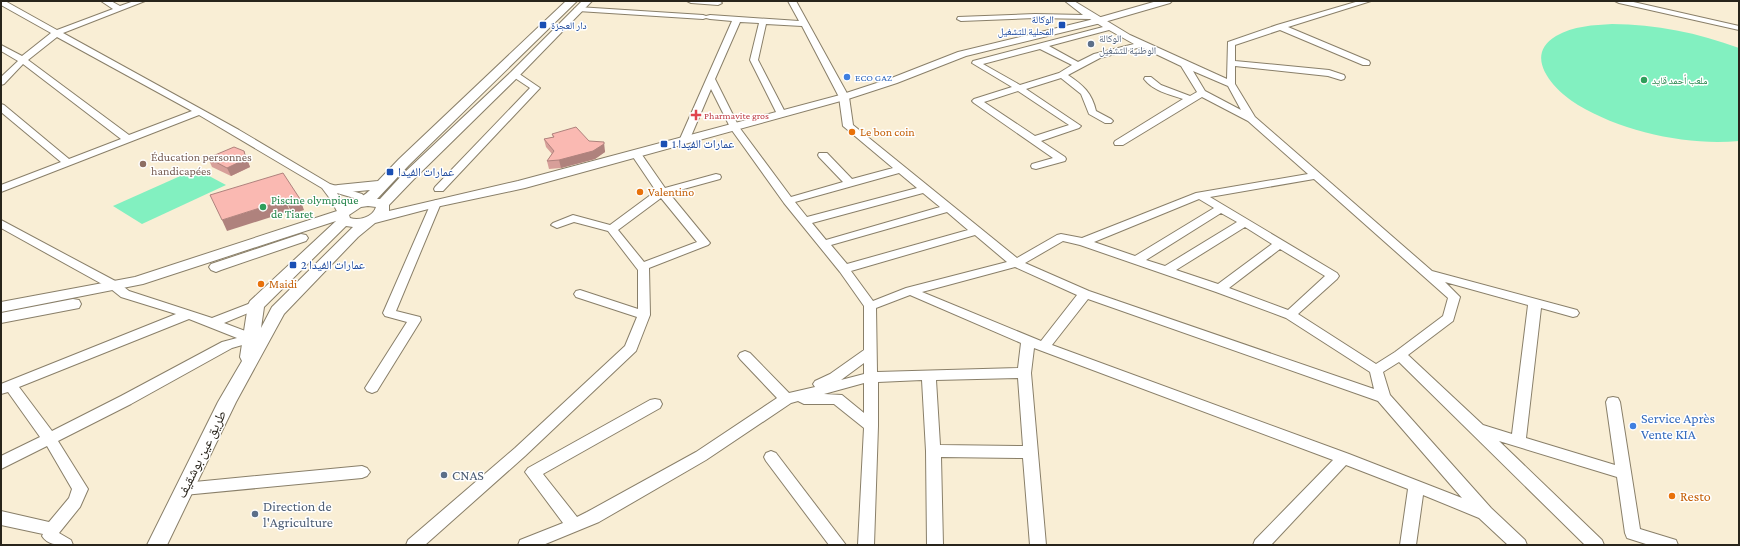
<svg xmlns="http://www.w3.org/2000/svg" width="1740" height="546" viewBox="0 0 1740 546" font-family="'Crimson Pro','Noto Naskh Arabic',serif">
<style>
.green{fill:#82f0c0}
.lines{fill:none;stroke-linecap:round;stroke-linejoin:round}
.minor-casing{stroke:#897f69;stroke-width:2}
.major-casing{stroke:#897f69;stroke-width:2}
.minor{fill:#fff;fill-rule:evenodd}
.major{fill:#fff;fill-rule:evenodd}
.wall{fill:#d79f99}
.shaded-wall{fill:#af827d}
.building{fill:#fab9b2;stroke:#af827d}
.transit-dot{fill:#1a4fb4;stroke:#fff;stroke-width:1.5}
.service-dot{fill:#5c6f8a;stroke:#fff;stroke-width:1.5}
.shop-dot{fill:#3f7fe0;stroke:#fff;stroke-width:1.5}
.leisure-dot{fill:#2e9e5b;stroke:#fff;stroke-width:1.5}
.health-dot{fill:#e0444e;stroke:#fff;stroke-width:1.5}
.food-dot{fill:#e8710a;stroke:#fff;stroke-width:1.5}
.education-dot{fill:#8d6e63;stroke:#fff;stroke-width:1.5}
.labels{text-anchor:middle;stroke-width:3;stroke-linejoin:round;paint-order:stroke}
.far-transit-label{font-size:10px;fill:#164399;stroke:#fff;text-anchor:end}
.far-service-label{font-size:10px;fill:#4e5e75;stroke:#fff;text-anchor:start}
.far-shop-label{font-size:10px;fill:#366cbe;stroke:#fff;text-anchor:start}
.far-leisure-label{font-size:10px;fill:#27864d;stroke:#fff;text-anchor:start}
.far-health-label{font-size:10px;fill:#be3a42;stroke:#fff;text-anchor:start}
.food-label{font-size:12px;fill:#c56008;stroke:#fff;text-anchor:start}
.transit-label{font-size:12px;fill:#164399;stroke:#fff;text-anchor:start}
.education-label{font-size:12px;fill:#785e54;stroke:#fff;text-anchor:start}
.leisure-label{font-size:12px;fill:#27864d;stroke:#fff;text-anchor:start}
.near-shop-label{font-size:14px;fill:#366cbe;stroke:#fff;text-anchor:start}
.near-street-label{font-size:14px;fill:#28241b;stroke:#fff}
.near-service-label{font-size:14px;fill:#4e5e75;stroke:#fff;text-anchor:start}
.near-food-label{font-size:14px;fill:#c56008;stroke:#fff;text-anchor:start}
</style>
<rect width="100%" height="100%" fill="#f9eed5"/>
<g class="green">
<path d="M1612,24C1656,24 1698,33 1739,48V141C1688,146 1623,132 1578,105C1556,92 1521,57 1556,36C1573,26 1594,25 1612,24Z"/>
<polygon points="196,169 226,185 142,224 113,206"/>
</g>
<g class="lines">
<g class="minor-casing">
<g id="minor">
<path d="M1,1H5L57,30L113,9L101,1H111L120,6L134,1H145L63,33L239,130L330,184L362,194L370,202L365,205L361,204L354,198L337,193L349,213L343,216L339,215L331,200L322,188L199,115L1,192V185L61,162L1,112V104L4,105L69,159L121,139L23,64L4,84L1,85V77L18,61L1,51V45L22,56L51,33L1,5ZM57,37L192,111L129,135L28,60Z"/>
<polygon points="687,1 719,1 722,3 718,5 691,3"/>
<path d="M788,1H796L849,97L853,125L1017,258L1057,235L1061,234L1082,238L1196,193L1308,174L1248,121L1202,97L1123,145H1115L1114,143L1115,141L1183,99C1169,94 1153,91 1144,79L1145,77H1151L1161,85L1190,96L1197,92L1181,66L1141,47L1100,58L1068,75C1083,85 1092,93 1096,111L1111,119L1113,121L1111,123H1105L1089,114L1081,94L1061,78L1026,89L1081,126L1079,128L1041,141L1065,157L1066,159L1065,161L1036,169L1032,168L1031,166L1032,164L1053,158L974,103L972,101L974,99L1012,87L972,63L973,61L1103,27L1090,19L1035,18L961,21L957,19L958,17L1035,14L1083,15L1065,1H1074L1130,35L1227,79L1228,42L1277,25L1359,1H1371L1288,27L1369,61L1370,63L1369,65H1363L1280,30L1235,45V61L1329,70L1344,75L1345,77L1344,79L1341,80L1328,76L1235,66V84L1255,117L1432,271L1577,310L1579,313L1577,316L1573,317L1541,308L1526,438L1615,465L1606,402L1608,398L1613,397L1618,398L1620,402L1640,529L1676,540L1678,545H1649L1627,538L1625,533L1617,477L1499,441L1602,540L1604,545H1585L1399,362L1383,372L1390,395L1491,508L1525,540L1527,545H1508L1479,518L1423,495L1416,545H1400L1408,489L1346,465L1271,545H1253L1255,540L1333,460L1034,348L1031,373L1046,545H1030L1023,458L941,457L943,545H927L926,451L922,380L878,382V426L874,545H858L864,428L834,404H804L798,401L791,403L706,460L599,522L543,545H518L520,540L563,523L528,476L525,472L528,468L650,400L655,399L660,400L662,404L660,408L543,474L577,517L587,512L696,452L777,398L740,359L738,356L740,353L745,351L750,353L789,393L815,387L813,384L815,381L830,374L864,350V306L840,272L784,203L731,129L711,89L689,141L684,144L679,141L732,21L710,19L706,18L703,19L578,11L574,9L578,7L703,15L706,16L710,15L799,21ZM740,22L759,23L750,60L778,116L781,117L786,114L758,60L766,24L802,26L839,97L843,126L893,168L852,179L827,153H819L818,155L819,157L843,182L791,197L739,127L715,79ZM1109,30L1134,44L1094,54L1078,62L1049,46ZM1040,49L1072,65L1059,73L1020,85L983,64ZM1193,71L1228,86L1241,110L1205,91ZM1018,91L1069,125L1035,136L984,102ZM899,173L917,188L807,217L795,202ZM1314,179L1448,298L1443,316L1395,352L1376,364L1298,314L1337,279L1339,276L1337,273L1210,197ZM923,193L940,207L826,240L812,223ZM1199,199L1214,208L1135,256L1094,242ZM947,212L968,230L847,264L831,245ZM1221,213L1237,222L1165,266L1146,260ZM1245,227L1272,244L1218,284L1176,270ZM975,235L1007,262L906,288L873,301L851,271ZM1063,241L1080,245L1216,292L1286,318L1370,372L1374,389L1089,291L1025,263ZM1280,249L1325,276L1288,310L1229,288ZM1015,267L1077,295L1041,341L922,292ZM1445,282L1528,305L1512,434L1483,425L1408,355L1453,321L1460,297ZM910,295L1021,343L1018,368L877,372L876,308ZM1088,299L1378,401L1462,498L1349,454L1052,345ZM864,363V374L841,380ZM1018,378L1023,446L940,445L936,380ZM864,383V413L842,395L824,394Z"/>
<polygon points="1615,1 1629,1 1739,26 1739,30 1619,3"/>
<polygon points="515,71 540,88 443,191 435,191 434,189 435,187 530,88 512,76 511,74 512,72"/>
<path d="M636,151L640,152L665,188L716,174L720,175L721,177L720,179L669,193L710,243L708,245L649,268L650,315L636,351L525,456L425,545H406L408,540L515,448L625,346L637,317L576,297L574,294L576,291L580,290L638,309V270L608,231L574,222L557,228L551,225L553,223L573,215L610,225L656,191L631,154ZM661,198L697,242L644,262L618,230Z"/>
<polygon points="436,200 441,203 396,311 420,317 421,320 377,391 372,393 367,391 365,388 407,322 385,316 383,313 431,203"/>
<path d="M1,220L119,283L129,291L212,318L256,301L260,302L262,305L260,308L224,323L256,335L258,338L256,341L232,348L131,404L58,441L88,489L80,507L59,533L71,540L73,545C61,545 48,546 42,536L43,534L1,525V511L49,522L69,498L72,489L47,446L1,469V456L40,437L8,392L1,394V384L176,314L121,297L111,289L1,228ZM189,319L237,338L222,342L121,396L52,431L19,387Z"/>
<polygon points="771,451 776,453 846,545 829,545 766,461 764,457 766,453"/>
<polygon points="362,466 367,468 370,472 367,476 362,478 184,495 179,493 176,489 179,485 184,483"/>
</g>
</g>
<g class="major-casing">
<g id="major">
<path d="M566,1H577L409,165L377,199H380L404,173L511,72L582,1H592L519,76L414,179L389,205V211L518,181L840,95L889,79L958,52L1094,19L1157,1H1172L1170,3L1101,23L966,56L897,83L848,99L525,188L436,207L375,223L358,237L284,314L236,402L167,545H147L218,402L242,361L240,357L248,305L250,301L336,221L143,284L1,312V302L135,277L337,211C348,202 360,200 370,190L338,193L333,192L331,189L333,186L338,185L378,181L399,159ZM368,206L376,207C373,217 359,221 350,218L349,215L361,207ZM346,226L353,227L272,307L261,328L264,307Z"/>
<polygon points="301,234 306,235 308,238 306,241 221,270 216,272 211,270 209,267 211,264"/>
<polygon points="73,299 79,300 81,304 79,308 1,323 1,313"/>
</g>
</g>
<use href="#minor" class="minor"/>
<use href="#major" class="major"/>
</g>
<g class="wall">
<polygon points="552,134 589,141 605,150 605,152 595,159 561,168 549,169 547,161 552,154 546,147 544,139 553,137"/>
<polygon points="244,151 250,167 231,176 212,167 208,158"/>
</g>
<g class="shaded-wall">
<polygon points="604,142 605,152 595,159 561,168 559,160"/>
<polygon points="244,151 250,167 231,176 227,168"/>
<polygon points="300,199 304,210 292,214 287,203"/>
<polygon points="285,200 290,211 227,231 222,220"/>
</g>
<g class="building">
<polygon points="576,127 589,141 604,142 604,144 593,151 559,160 547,161 554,151 544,139 554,137 552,134"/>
<polygon points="234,147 244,151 246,159 227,168 208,158"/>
<polygon points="283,173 300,199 287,203 285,200 222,220 210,195"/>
</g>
<g class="transit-dot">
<rect x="539" y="21" width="8" height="8" rx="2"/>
<rect x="1058" y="21" width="8" height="8" rx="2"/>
<rect x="660" y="140" width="8" height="8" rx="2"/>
<rect x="386" y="168" width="8" height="8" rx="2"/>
<rect x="289" y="261" width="8" height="8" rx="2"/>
</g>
<g class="service-dot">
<circle cx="1091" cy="44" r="4"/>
<circle cx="444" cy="475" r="4"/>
<circle cx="255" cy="514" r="4"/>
</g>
<g class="shop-dot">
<circle cx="847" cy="77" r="4"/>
<circle cx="1633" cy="426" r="4"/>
</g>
<g class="leisure-dot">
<circle cx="1644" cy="80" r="4"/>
<circle cx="263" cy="207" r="4"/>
</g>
<path class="health-dot" d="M694 109h4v4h4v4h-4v4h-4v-4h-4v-4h4z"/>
<g class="food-dot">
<circle cx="852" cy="132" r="4"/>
<circle cx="640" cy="192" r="4"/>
<circle cx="261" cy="284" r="4"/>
<circle cx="1672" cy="496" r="4"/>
</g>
<circle class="education-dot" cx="143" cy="164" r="4"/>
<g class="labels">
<g class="far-transit-label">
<text x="1054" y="23">الوكالة<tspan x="1054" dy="12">المحلية للتشغيل</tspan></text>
<text x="551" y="29" text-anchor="start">دار العجزة</text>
</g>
<g class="far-service-label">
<text x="1099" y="42">الوكالة<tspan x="1099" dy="12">الوطنية للتشغيل</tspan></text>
</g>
<g class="far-shop-label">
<text x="855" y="81">ECO GAZ</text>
</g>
<g class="far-leisure-label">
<text x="1652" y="84">ملعب أحمد قايد</text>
</g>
<g class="far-health-label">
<text x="704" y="119">Pharmavite gros</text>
</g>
<g class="food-label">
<text x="860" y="136">Le bon coin</text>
<text x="648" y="196">Valentino</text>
<text x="269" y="288">Maidi</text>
</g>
<g class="transit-label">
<text x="672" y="148">عمارات الفيدا 1</text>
<text x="398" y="176">عمارات الفيدا</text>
<text x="301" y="269">عمارات الفيدا 2</text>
</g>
<g class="education-label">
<text x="151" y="161">Éducation personnes<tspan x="151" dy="14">handicapées</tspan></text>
</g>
<g class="leisure-label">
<text x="271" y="204">Piscine olympique<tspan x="271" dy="14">de Tiaret</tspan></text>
</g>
<g class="near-shop-label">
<text x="1641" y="423">Service Après<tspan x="1641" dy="16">Vente KIA</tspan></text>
</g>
<g class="near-street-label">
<text transform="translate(201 454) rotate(-64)" y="5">طريق عين بوشقيف</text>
</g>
<g class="near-service-label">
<text x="452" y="480">CNAS</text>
<text x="263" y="511">Direction de<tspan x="263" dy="16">l'Agriculture</tspan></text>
</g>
<g class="near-food-label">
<text x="1680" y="501">Resto</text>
</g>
</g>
<rect width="1740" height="546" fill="none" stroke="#28241b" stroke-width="4"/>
</svg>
